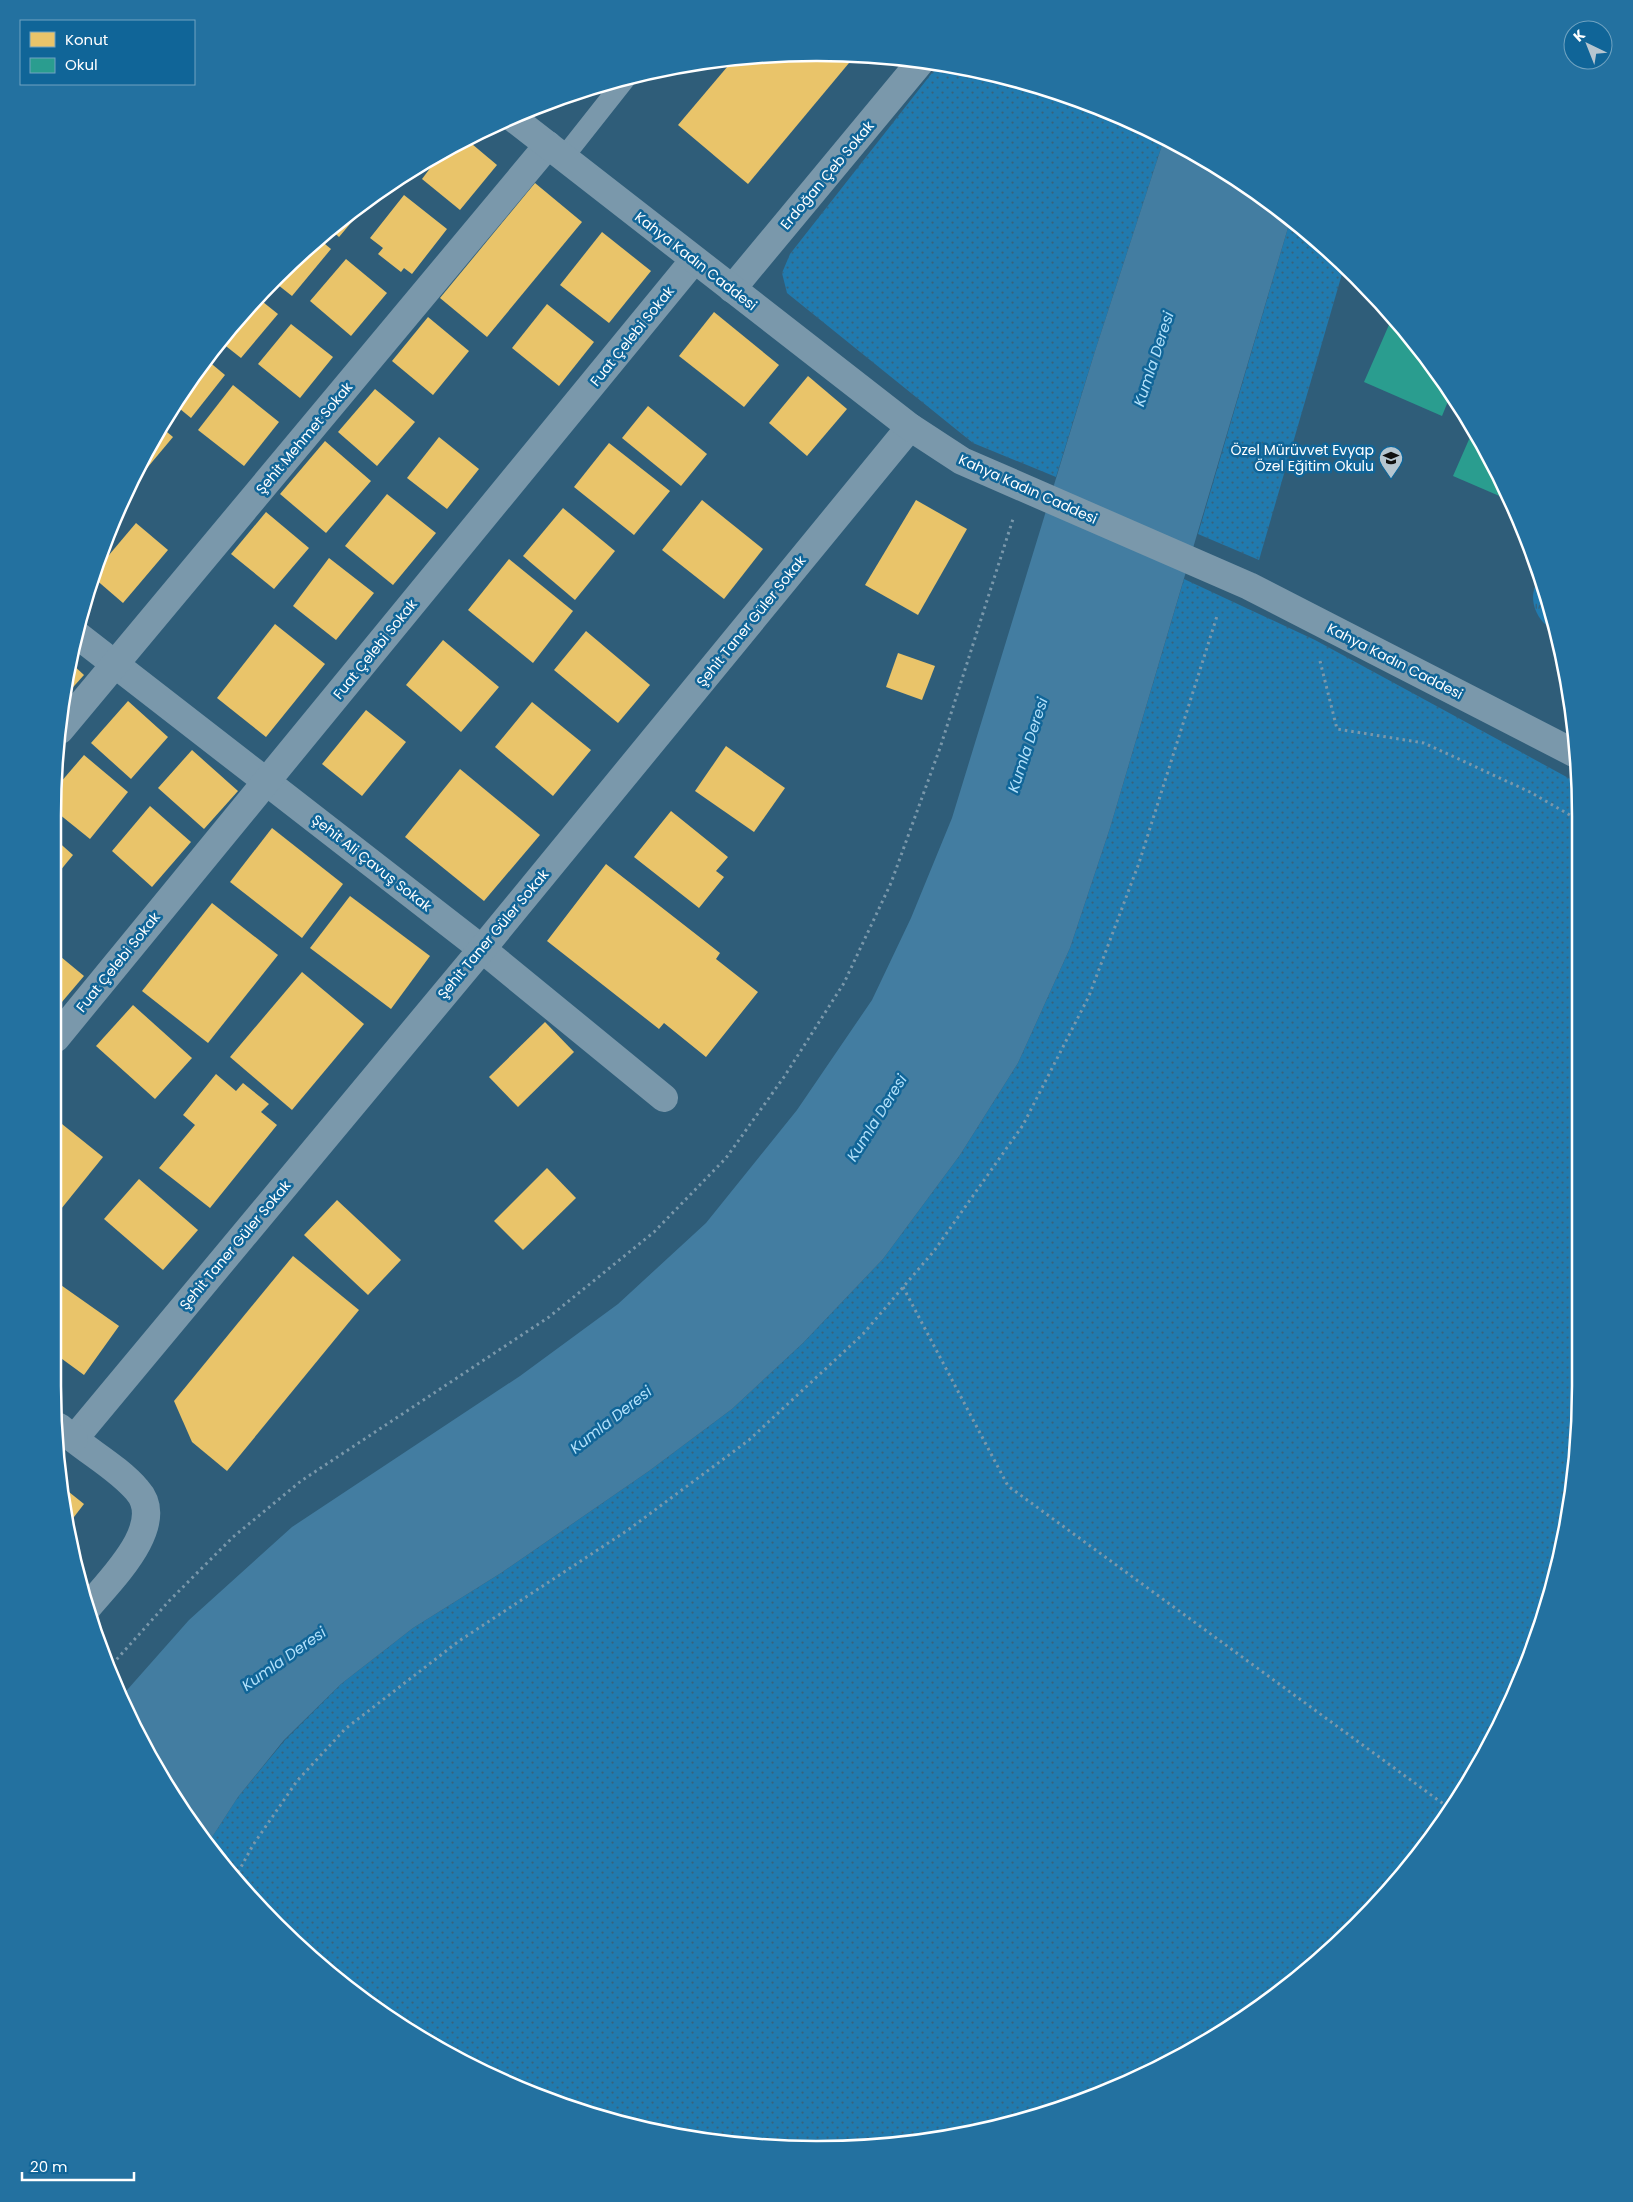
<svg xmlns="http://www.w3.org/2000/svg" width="1633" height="2202" viewBox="0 0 1633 2202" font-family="Poppins,sans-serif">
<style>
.grass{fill:url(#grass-dots)}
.park{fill:url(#park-tufts)}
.water{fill:#437da1}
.homes{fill:#e9c46a}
.schools{fill:#2a9d8f}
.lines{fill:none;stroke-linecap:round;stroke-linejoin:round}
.path{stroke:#7a98ab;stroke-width:3;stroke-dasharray:2.5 4;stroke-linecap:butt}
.service{stroke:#7a98ab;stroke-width:20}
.minor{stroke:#7a98ab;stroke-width:28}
.tertiary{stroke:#7a98ab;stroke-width:28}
.labels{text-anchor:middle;stroke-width:5;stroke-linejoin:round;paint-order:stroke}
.street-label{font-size:14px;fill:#fff;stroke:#106598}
.poi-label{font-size:14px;fill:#fff;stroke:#106598;text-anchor:end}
.water-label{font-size:15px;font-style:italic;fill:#b2e1fb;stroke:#106598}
.rim{fill:none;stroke:#fff;stroke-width:2.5}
</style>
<defs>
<pattern id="grass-dots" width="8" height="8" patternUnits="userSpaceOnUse" patternTransform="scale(1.25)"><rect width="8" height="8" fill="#217aae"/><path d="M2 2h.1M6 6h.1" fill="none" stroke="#36637d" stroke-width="1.8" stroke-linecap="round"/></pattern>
<pattern id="park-tufts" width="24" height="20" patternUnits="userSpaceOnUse" patternTransform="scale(1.25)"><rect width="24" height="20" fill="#217aae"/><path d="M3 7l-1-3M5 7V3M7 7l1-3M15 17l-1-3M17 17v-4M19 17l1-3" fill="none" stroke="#36637d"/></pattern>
</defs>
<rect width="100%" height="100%" fill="#2f5d79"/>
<g class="grass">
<polygon points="939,64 1062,93 1164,139 1095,351 1056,477 973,443 787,293 782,273 790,254"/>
<polygon points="1290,221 1320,242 1344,267 1259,560 1198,534"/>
<polygon points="1184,579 1315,640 1574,781 1579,1436 1566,1535 1540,1631 1478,1767 1391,1889 1281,1992 1198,2047 1109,2091 1014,2124 867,2148 766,2148 667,2135 571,2109 478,2071 392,2021 276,1926 207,1845 238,1797 285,1740 341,1684 413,1628 501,1573 649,1471 732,1409 803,1343 883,1259 960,1155 1018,1063 1070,948 1110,828"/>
</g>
<path class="park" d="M1540,577L1557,632C1536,623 1525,597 1540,577Z"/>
<polygon class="water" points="1164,139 1199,155 1290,221 1110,828 1070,948 1018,1063 960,1155 883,1259 803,1343 732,1409 649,1471 501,1573 413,1628 341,1684 284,1740 238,1797 207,1845 155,1768 120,1698 189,1620 292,1527 520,1376 618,1304 706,1223 797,1110 872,1000 911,918 952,818 1095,351"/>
<g class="homes">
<polygon points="767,54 854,57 748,184 678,125 733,60"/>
<polygon points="466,139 497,165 460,210 422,179 440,155"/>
<polygon points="535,183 582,222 487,337 440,298"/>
<polygon points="404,195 447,229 412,274 404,268 401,272 378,254 383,248 370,238"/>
<polygon points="372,198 339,237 330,229 352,210"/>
<polygon points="602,232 651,271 609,323 560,285"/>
<polygon points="319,239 331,249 292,296 273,281"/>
<polygon points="346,259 387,293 351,336 310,301"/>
<polygon points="258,298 278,314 241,358 222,343"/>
<polygon points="547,304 594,342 559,386 512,348"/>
<polygon points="714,312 779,365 744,407 679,356"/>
<polygon points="428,317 469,351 433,395 392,361"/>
<polygon points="291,324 333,357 300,398 258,364"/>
<polygon points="207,360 225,375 191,418 174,404"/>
<polygon points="808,376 847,409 807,456 769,423"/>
<polygon points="233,385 279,422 244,466 198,430"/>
<polygon points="375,389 415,422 377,466 338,432"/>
<polygon points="648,406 707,454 681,486 622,438"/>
<polygon points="161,427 173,437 132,486 129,484 131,479"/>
<polygon points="439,437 479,469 447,509 407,478"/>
<polygon points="325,441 371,481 326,533 280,494"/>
<polygon points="609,443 670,491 634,535 574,487"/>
<polygon points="387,494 436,533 393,585 345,546"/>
<polygon points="702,500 763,549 724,599 662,550"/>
<polygon points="916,500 967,529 918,615 865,585"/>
<polygon points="563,508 615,551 575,600 523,556"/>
<polygon points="266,512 309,548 274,589 231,554"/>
<polygon points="136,523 168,550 123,603 94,578 98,568"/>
<polygon points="329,558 374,593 336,640 293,606"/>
<polygon points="509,559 573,611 533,663 468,610"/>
<polygon points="275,624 325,664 266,737 217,698"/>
<polygon points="586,631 650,685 618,723 554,670"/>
<polygon points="443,640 499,687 461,732 406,685"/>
<polygon points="898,653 935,666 922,700 886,687"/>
<polygon points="71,663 84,675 66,695"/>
<polygon points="128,701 168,737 131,779 91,743"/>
<polygon points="532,702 591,750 553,796 495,747"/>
<polygon points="366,710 406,742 362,796 322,764"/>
<polygon points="726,746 785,788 754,832 695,791"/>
<polygon points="192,750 238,791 204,829 158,788"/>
<polygon points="84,755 128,792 90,839 54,810 54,790"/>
<polygon points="460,769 540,835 484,901 405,837"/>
<polygon points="150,806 191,842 152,887 112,851"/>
<polygon points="671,811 728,857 716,871 724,877 699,908 634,857"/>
<polygon points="272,828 343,884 302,938 230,882"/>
<polygon points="55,839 73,855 55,877"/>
<polygon points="606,864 720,953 716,959 758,992 706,1057 664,1023 659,1029 547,941"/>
<polygon points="350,896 430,956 391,1009 310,948"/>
<polygon points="212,903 278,955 208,1043 142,991"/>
<polygon points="55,952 84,976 56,1009"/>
<polygon points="302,972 364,1024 292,1110 230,1057"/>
<polygon points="133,1005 192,1058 155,1099 96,1046"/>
<polygon points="545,1022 574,1052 518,1107 489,1077"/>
<polygon points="216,1074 236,1091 243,1083 269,1104 261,1112 277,1125 210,1208 159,1168 195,1125 183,1115"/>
<polygon points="57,1120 103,1157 57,1214"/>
<polygon points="547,1168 576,1198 523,1250 494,1221"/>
<polygon points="139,1179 198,1230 163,1270 104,1219"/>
<polygon points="337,1200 401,1260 368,1295 304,1235"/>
<polygon points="293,1256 359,1310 227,1471 192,1442 174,1401"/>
<polygon points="58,1283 119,1326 84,1375 58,1356"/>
<polygon points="59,1484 84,1504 67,1526 59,1486"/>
</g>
<g class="schools">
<polygon points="1392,318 1423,352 1451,394 1442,416 1364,382"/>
<polygon points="1474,428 1478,435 1511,501 1453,476"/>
</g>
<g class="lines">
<g class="path">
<polyline points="1320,661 1337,729 1424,743 1530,792 1575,818"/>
<polyline points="903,1287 1008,1486 1449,1808"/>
<polyline points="108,1669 169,1601 233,1537 301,1481 549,1317 654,1232 726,1158 784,1077 844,983 891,883 940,748 1013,519"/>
<polyline points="235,1878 253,1845 297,1781 345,1729 459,1641 628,1530 749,1440 863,1334 934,1251 1023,1125 1089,996 1139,863 1217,616"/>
</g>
<polyline class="service" points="563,158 627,77"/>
<g class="minor">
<polyline points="732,289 922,60"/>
<polyline points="76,634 482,949 664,1098"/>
<polyline points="60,730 548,145"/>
<polyline points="56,1038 694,260"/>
<path d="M87,1608C108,1582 169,1525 137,1490C120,1470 94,1455 74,1439L482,949L910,427"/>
</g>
<g class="tertiary">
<polyline points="513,118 910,427 962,461 1249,586 1574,753"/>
<polyline points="59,1427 74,1439"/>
</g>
</g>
<defs>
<g id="school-pin" transform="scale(1.25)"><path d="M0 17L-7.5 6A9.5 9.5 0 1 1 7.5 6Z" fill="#b6c6d0" stroke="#106598"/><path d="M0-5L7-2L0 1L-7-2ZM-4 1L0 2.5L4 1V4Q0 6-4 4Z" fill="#111"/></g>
</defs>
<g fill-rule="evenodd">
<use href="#school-pin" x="1391" y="458"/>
</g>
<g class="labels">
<g class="street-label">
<text transform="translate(827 175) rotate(-50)" y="5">Erdoğan Çeb Sokak</text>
<text transform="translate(696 261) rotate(38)" y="5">Kahya Kadın Caddesi</text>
<text transform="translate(632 336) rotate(-51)" y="5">Fuat Çelebi Sokak</text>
<text transform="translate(304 438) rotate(-50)" y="5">Şehit Mehmet Sokak</text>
<text transform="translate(1028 489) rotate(24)" y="5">Kahya Kadın Caddesi</text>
<text transform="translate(751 621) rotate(-51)" y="5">Şehit Taner Güler Sokak</text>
<text transform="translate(375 649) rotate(-51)" y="5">Fuat Çelebi Sokak</text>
<text transform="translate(1395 661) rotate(27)" y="5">Kahya Kadın Caddesi</text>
<text transform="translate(372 863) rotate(38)" y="5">Şehit Ali Çavuş Sokak</text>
<text transform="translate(493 934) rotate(-50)" y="5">Şehit Taner Güler Sokak</text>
<text transform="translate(118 962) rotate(-51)" y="5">Fuat Çelebi Sokak</text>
<text transform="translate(235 1245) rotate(-50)" y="5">Şehit Taner Güler Sokak</text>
</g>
<g class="poi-label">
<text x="1374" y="455">Özel Mürüvvet Evyap<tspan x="1374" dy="16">Özel Eğitim Okulu</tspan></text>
</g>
<g class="water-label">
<text transform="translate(1154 359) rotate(-72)" y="5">Kumla Deresi</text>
<text transform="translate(1028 745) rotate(-72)" y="5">Kumla Deresi</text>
<text transform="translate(877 1118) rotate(-58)" y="5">Kumla Deresi</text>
<text transform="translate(611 1420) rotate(-38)" y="5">Kumla Deresi</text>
<text transform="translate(284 1659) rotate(-35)" y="5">Kumla Deresi</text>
</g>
</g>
<path d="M0 0H1633V2202H0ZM816 61H817A755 755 0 0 1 1572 816V1386A755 755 0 0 1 817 2141H816A755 755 0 0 1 61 1386V816A755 755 0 0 1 816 61Z" fill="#2371a0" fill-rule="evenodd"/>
<path class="rim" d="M816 61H817A755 755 0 0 1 1572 816V1386A755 755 0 0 1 817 2141H816A755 755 0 0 1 61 1386V816A755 755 0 0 1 816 61Z"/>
<rect x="20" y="20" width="175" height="65" fill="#106598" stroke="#70a3c1"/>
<rect x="30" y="32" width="25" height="15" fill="#e9c46a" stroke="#70a3c1"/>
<text x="65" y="45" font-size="15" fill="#ffffff">Konut</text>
<rect x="30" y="58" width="25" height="15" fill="#2a9d8f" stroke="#70a3c1"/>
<text x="65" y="70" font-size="15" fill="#ffffff">Okul</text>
<g transform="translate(1588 45) rotate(317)"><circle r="24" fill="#106598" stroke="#70a3c1"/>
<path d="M0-4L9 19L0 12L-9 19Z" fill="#b6c6d0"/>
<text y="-8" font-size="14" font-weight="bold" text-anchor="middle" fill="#ffffff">K</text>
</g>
<path d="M22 2172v8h112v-8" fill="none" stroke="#ffffff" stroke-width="2.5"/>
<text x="30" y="2172" font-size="15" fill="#ffffff" stroke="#106598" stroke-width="4" paint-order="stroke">20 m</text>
</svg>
